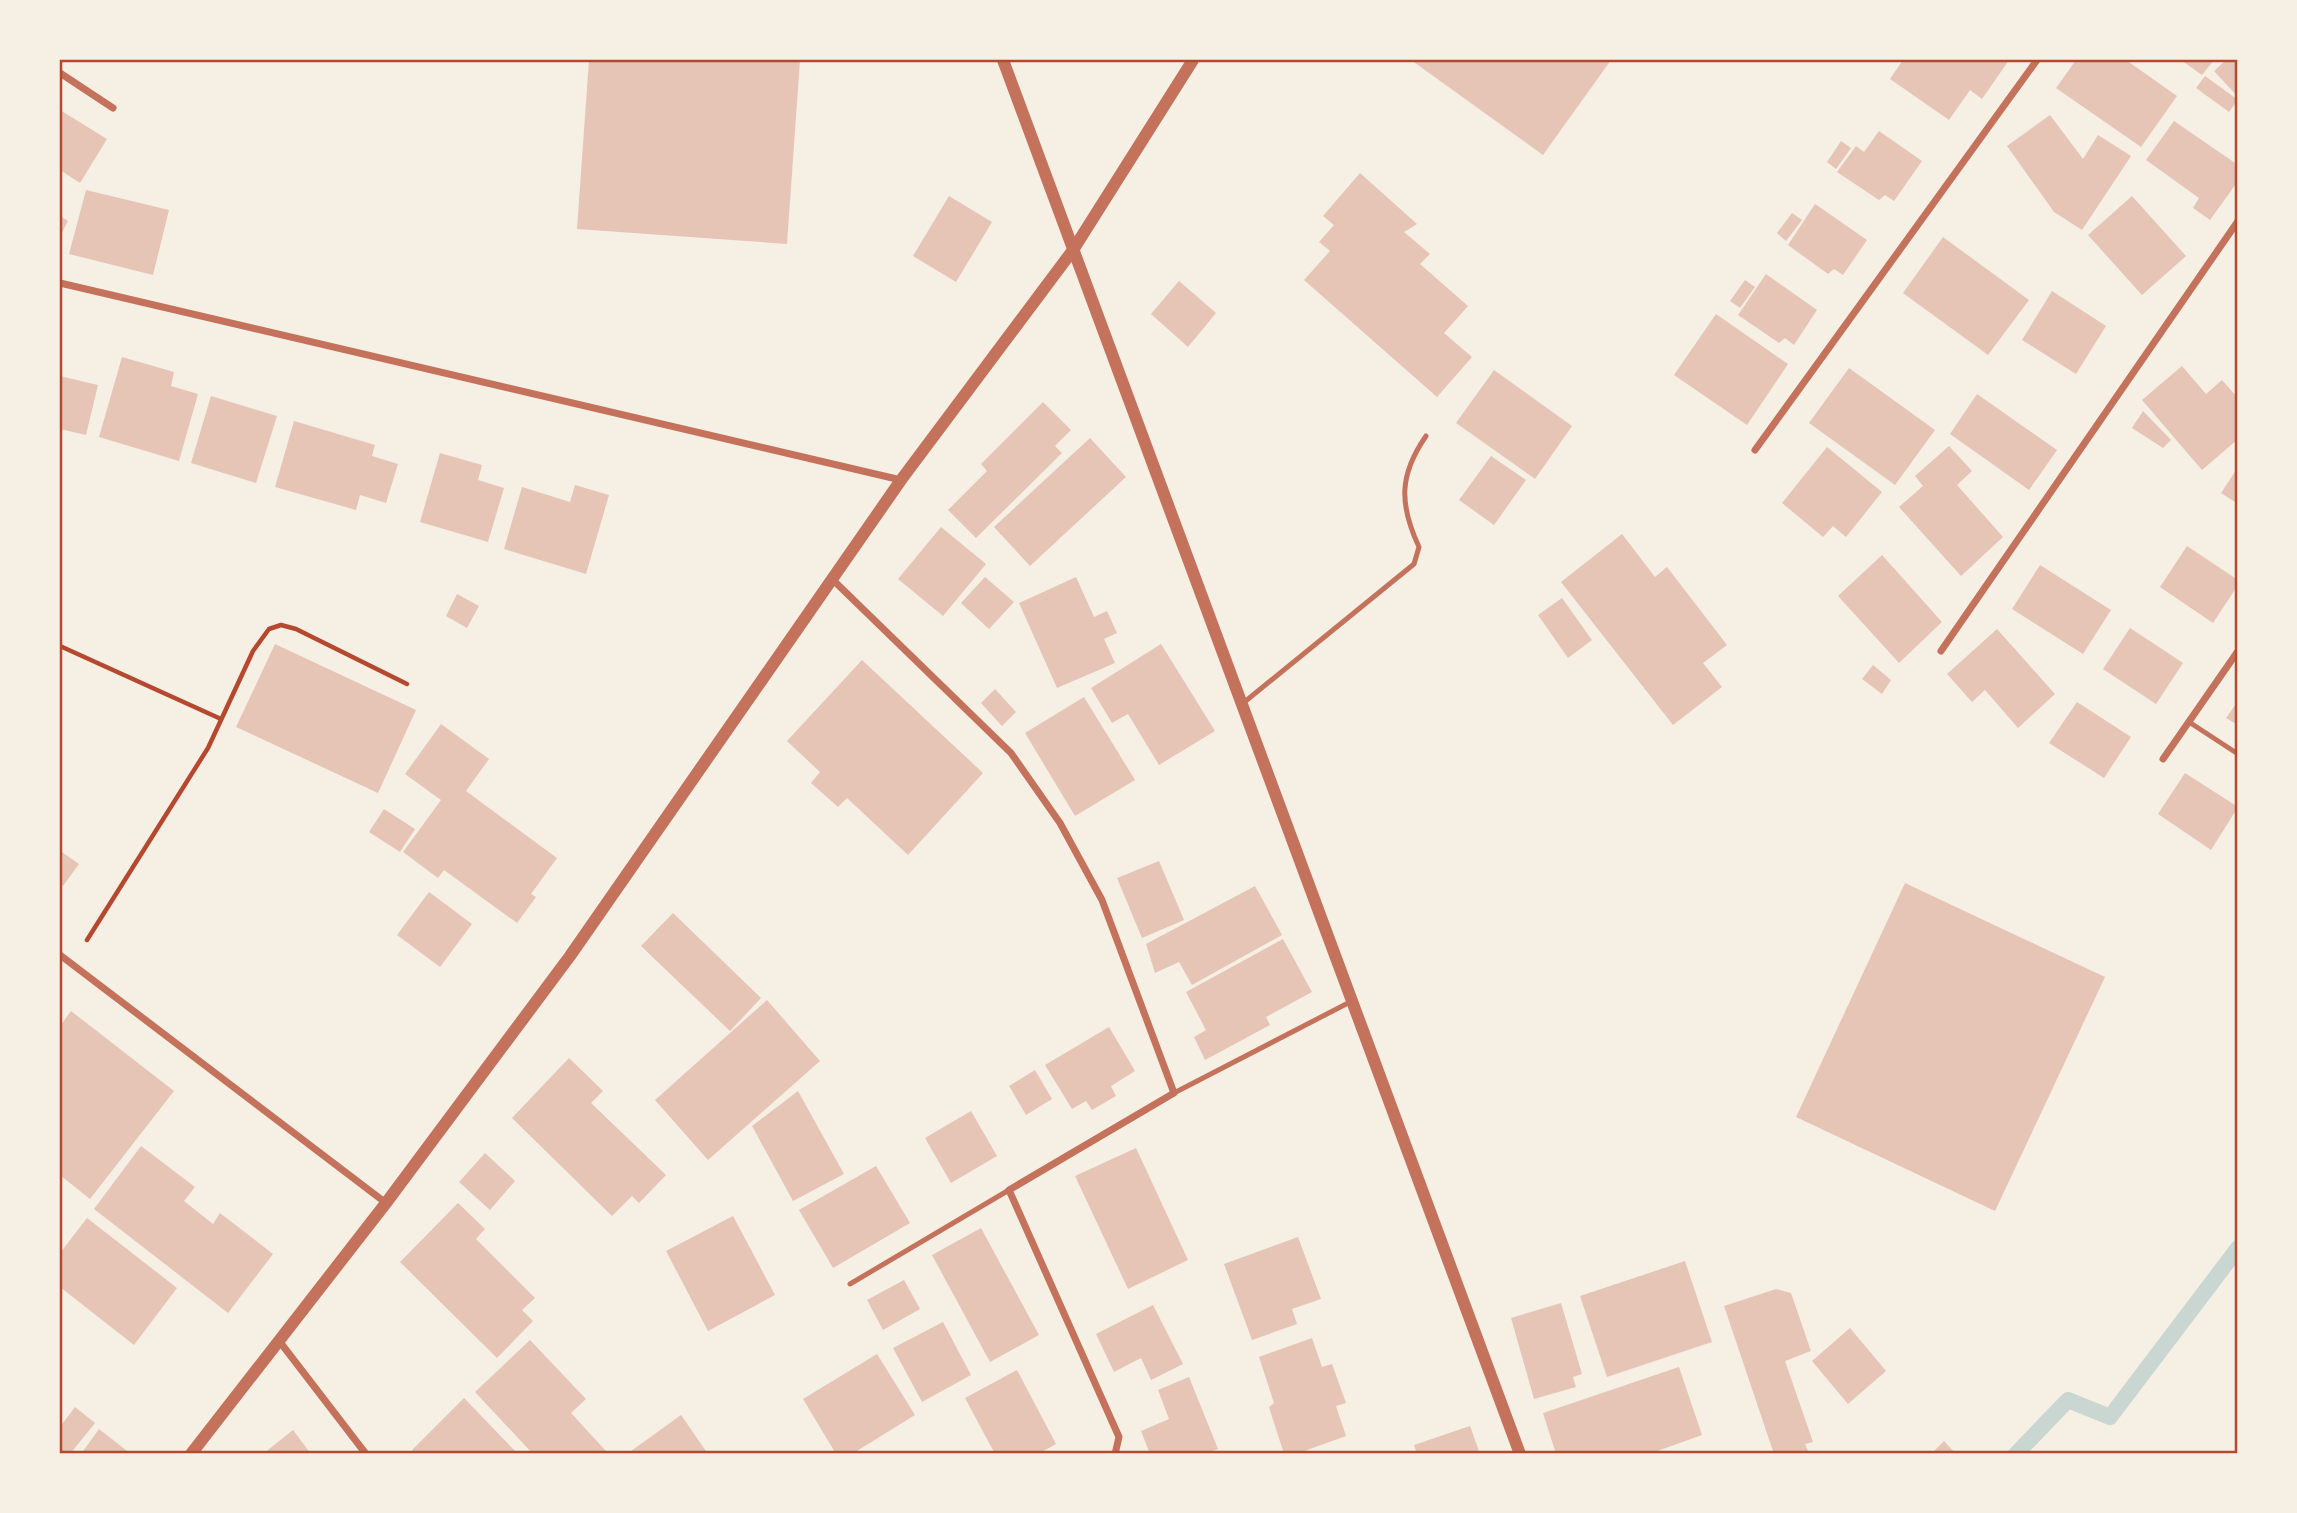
<svg xmlns="http://www.w3.org/2000/svg" width="2297" height="1513" viewBox="0 0 2297 1513" font-family="Karla,sans-serif">
<style>
.lines{fill:none;stroke-linecap:round;stroke-linejoin:round}
.stream{stroke:#c9d6d2;stroke-width:16}
.building{fill:#e6c5b7}
.path{stroke:#b5482f;stroke-width:4.5}
.service{stroke:#c5725c;stroke-width:5}
.minor{stroke:#c5725c;stroke-width:7}
.tertiary{stroke:#c5725c;stroke-width:12}
.neatline{fill:none;stroke:#b5482f;stroke-width:2.5}
</style>
<rect width="100%" height="100%" fill="#f6efe4"/>
<g class="lines">
<polyline class="stream" points="2016,1454 2068,1400 2110,1417 2238,1248"/>
</g>
<g class="building">
<polygon points="589,60 800,60 787,244 577,229"/>
<polygon points="1411,60 1611,60 1543,155"/>
<polygon points="1903,60 2009,60 1982,99 1970,90 1949,120 1890,79"/>
<polygon points="2076,60 2126,60 2177,96 2141,147 2056,88"/>
<polygon points="2181,60 2214,60 2202,75"/>
<polygon points="2226,60 2238,60 2238,97 2214,71"/>
<polygon points="2205,76 2238,100 2229,112 2196,88"/>
<polygon points="60,110 107,139 80,183 60,170"/>
<polygon points="2050,115 2083,159 2098,135 2131,156 2082,230 2054,212 2007,146"/>
<polygon points="2174,121 2238,165 2238,181 2210,220 2193,208 2199,198 2146,160"/>
<polygon points="1879,131 1922,161 1894,201 1885,195 1879,200 1837,172 1856,146 1864,152"/>
<polygon points="1841,141 1851,148 1836,169 1827,162"/>
<polygon points="1360,173 1417,224 1404,232 1430,254 1420,264 1468,306 1444,333 1472,357 1437,397 1304,280 1330,251 1319,242 1334,225 1323,216"/>
<polygon points="86,190 169,210 153,275 69,254"/>
<polygon points="949,196 992,222 956,282 913,256"/>
<polygon points="2132,196 2186,256 2142,295 2088,235"/>
<polygon points="1815,204 1867,240 1843,275 1834,269 1828,274 1788,245"/>
<polygon points="1792,213 1802,220 1786,241 1777,233"/>
<polygon points="60,216 68,221 60,236"/>
<polygon points="1943,237 2029,300 1988,355 1903,293"/>
<polygon points="1766,274 1817,310 1794,345 1785,338 1779,343 1738,315"/>
<polygon points="1745,280 1755,287 1740,308 1730,301"/>
<polygon points="1179,281 1216,313 1188,347 1151,314"/>
<polygon points="2052,291 2106,326 2076,374 2022,340"/>
<polygon points="1716,314 1788,364 1747,425 1674,375"/>
<polygon points="122,357 174,372 171,386 198,394 179,461 99,437"/>
<polygon points="2182,366 2206,394 2222,380 2238,398 2238,439 2202,470 2142,400"/>
<polygon points="1849,368 1935,430 1895,485 1809,423"/>
<polygon points="1494,370 1572,426 1535,479 1456,423"/>
<polygon points="60,376 98,385 86,435 60,429"/>
<polygon points="1977,394 2057,450 2029,490 1950,434"/>
<polygon points="211,396 277,416 256,483 191,463"/>
<polygon points="1043,402 1071,430 1055,446 1062,453 976,538 948,510 987,471 981,464"/>
<polygon points="2143,411 2171,440 2163,448 2132,428"/>
<polygon points="294,421 375,445 372,456 398,464 386,503 360,495 356,510 275,487"/>
<polygon points="1090,438 1126,477 1030,566 994,527"/>
<polygon points="1949,446 1972,471 1957,485 2003,537 1961,576 1899,507 1923,486 1915,476"/>
<polygon points="1827,447 1882,492 1846,537 1833,526 1823,537 1782,503"/>
<polygon points="440,453 482,465 478,480 504,488 488,542 420,522"/>
<polygon points="1491,456 1526,480 1494,525 1459,500"/>
<polygon points="2238,467 2238,504 2221,493"/>
<polygon points="575,485 609,495 586,574 504,549 522,487 570,502"/>
<polygon points="941,527 986,564 943,616 898,579"/>
<polygon points="1622,534 1655,577 1667,567 1727,645 1703,663 1722,687 1673,725 1561,582"/>
<polygon points="2187,546 2238,580 2238,585 2213,623 2160,587"/>
<polygon points="1882,555 1942,622 1899,663 1838,596"/>
<polygon points="2040,565 2111,610 2083,654 2012,609"/>
<polygon points="985,577 1014,602 989,629 961,603"/>
<polygon points="1076,577 1094,617 1107,611 1117,633 1104,639 1115,663 1057,688 1019,603"/>
<polygon points="457,594 479,606 467,628 446,616"/>
<polygon points="1562,598 1592,640 1568,658 1538,615"/>
<polygon points="2130,628 2183,663 2156,704 2103,669"/>
<polygon points="1997,629 2055,694 2018,728 1985,690 1972,702 1947,674"/>
<polygon points="275,644 416,710 378,793 236,727"/>
<polygon points="1161,644 1215,731 1159,765 1128,714 1112,723 1091,688"/>
<polygon points="862,660 983,773 908,855 847,798 838,807 811,783 820,772 787,741"/>
<polygon points="1873,665 1891,680 1882,694 1862,679"/>
<polygon points="995,689 1016,712 1002,726 981,703"/>
<polygon points="1084,697 1135,780 1075,816 1025,733"/>
<polygon points="2238,701 2238,725 2226,718"/>
<polygon points="2077,702 2131,737 2104,778 2049,743"/>
<polygon points="441,724 489,759 466,791 557,858 531,894 536,897 517,923 444,870 438,878 403,852 441,800 405,774"/>
<polygon points="2185,773 2238,807 2211,850 2158,814"/>
<polygon points="384,809 415,829 400,852 369,832"/>
<polygon points="62,852 79,864 63,886 60,883"/>
<polygon points="1159,861 1184,920 1142,938 1117,878"/>
<polygon points="1905,883 2105,977 1995,1211 1796,1117"/>
<polygon points="1255,886 1282,935 1192,985 1179,962 1155,973 1146,944"/>
<polygon points="429,892 472,924 440,967 397,935"/>
<polygon points="673,913 761,998 730,1031 641,946"/>
<polygon points="1283,939 1312,992 1266,1017 1270,1025 1205,1060 1194,1037 1206,1030 1186,992"/>
<polygon points="767,1000 820,1061 708,1160 655,1100"/>
<polygon points="71,1011 174,1091 90,1199 60,1175 60,1026"/>
<polygon points="1109,1027 1135,1071 1111,1086 1116,1096 1092,1110 1086,1101 1072,1109 1045,1065"/>
<polygon points="569,1058 603,1091 591,1103 666,1175 639,1203 632,1196 612,1216 512,1118"/>
<polygon points="1035,1070 1052,1099 1026,1115 1009,1086"/>
<polygon points="798,1091 844,1174 793,1201 752,1126"/>
<polygon points="971,1111 997,1156 951,1183 925,1138"/>
<polygon points="141,1146 195,1187 184,1201 213,1224 220,1213 273,1254 228,1313 94,1209"/>
<polygon points="1136,1148 1188,1260 1128,1289 1075,1176"/>
<polygon points="485,1153 515,1181 490,1210 459,1182"/>
<polygon points="876,1166 910,1223 833,1268 799,1210"/>
<polygon points="458,1203 485,1229 476,1239 535,1298 522,1310 533,1321 497,1358 400,1262"/>
<polygon points="733,1216 775,1295 708,1331 666,1251"/>
<polygon points="87,1218 177,1288 134,1345 60,1287 60,1253"/>
<polygon points="981,1228 1039,1335 990,1362 932,1255"/>
<polygon points="1298,1237 1321,1299 1292,1309 1297,1324 1252,1340 1224,1264"/>
<polygon points="1685,1261 1712,1342 1607,1377 1580,1296"/>
<polygon points="904,1280 920,1309 883,1330 867,1300"/>
<polygon points="1776,1289 1791,1293 1811,1351 1785,1361 1813,1442 1805,1444 1809,1454 1774,1454 1724,1306"/>
<polygon points="1561,1303 1582,1374 1573,1377 1576,1387 1534,1399 1511,1318"/>
<polygon points="1153,1305 1183,1364 1151,1380 1141,1358 1114,1372 1096,1334"/>
<polygon points="943,1322 971,1375 922,1402 893,1348"/>
<polygon points="1850,1328 1886,1371 1848,1404 1812,1361"/>
<polygon points="1312,1338 1322,1367 1332,1364 1346,1403 1336,1406 1346,1436 1296,1454 1284,1454 1269,1407 1274,1403 1259,1357"/>
<polygon points="530,1340 586,1399 571,1413 606,1451 603,1454 533,1454 475,1392"/>
<polygon points="877,1354 915,1415 852,1454 836,1454 803,1399"/>
<polygon points="1679,1367 1702,1435 1649,1454 1556,1454 1543,1413"/>
<polygon points="1017,1370 1056,1444 1038,1454 995,1454 965,1398"/>
<polygon points="1189,1377 1218,1449 1206,1454 1150,1454 1141,1431 1169,1419 1158,1390"/>
<polygon points="464,1398 518,1454 415,1454 412,1450"/>
<polygon points="75,1407 95,1423 70,1454 64,1454 60,1450 60,1427"/>
<polygon points="681,1415 708,1454 627,1454"/>
<polygon points="1470,1426 1480,1454 1417,1454 1414,1445"/>
<polygon points="99,1429 131,1454 81,1454"/>
<polygon points="293,1430 311,1454 263,1454"/>
<polygon points="1944,1441 1956,1454 1931,1454"/>
</g>
<g class="lines">
<g class="path">
<polyline points="60,646 221,719"/>
<polyline points="87,940 208,748 253,651 269,629 281,625 296,629 407,684"/>
</g>
<g class="service">
<path d="M1242,704L1414,564L1419,547C1399,504 1399,475 1426,436"/>
<polyline points="2189,722 2238,754"/>
<polyline points="1174,1093 1352,1001"/>
<polyline points="850,1284 1009,1190"/>
</g>
<g class="minor">
<polyline points="60,73 113,108"/>
<polyline points="60,283 901,480"/>
<polyline points="1755,450 2037,60"/>
<polyline points="832,579 1011,753 1060,823 1102,900 1174,1093 1009,1190 1119,1437 1115,1454"/>
<polyline points="1941,651 2238,221"/>
<polyline points="2163,759 2238,651"/>
<polyline points="60,955 386,1203"/>
<polyline points="280,1342 366,1454"/>
</g>
<g class="tertiary">
<polyline points="1003,60 1520,1454"/>
<polyline points="191,1454 386,1203 570,956 901,480 1073,250 1193,60"/>
</g>
</g>
<rect width="2297" height="1513" fill="none" stroke="#f6efe4" stroke-width="122"/>
<rect x="61" y="61" width="2175" height="1391" class="neatline"/>
</svg>
